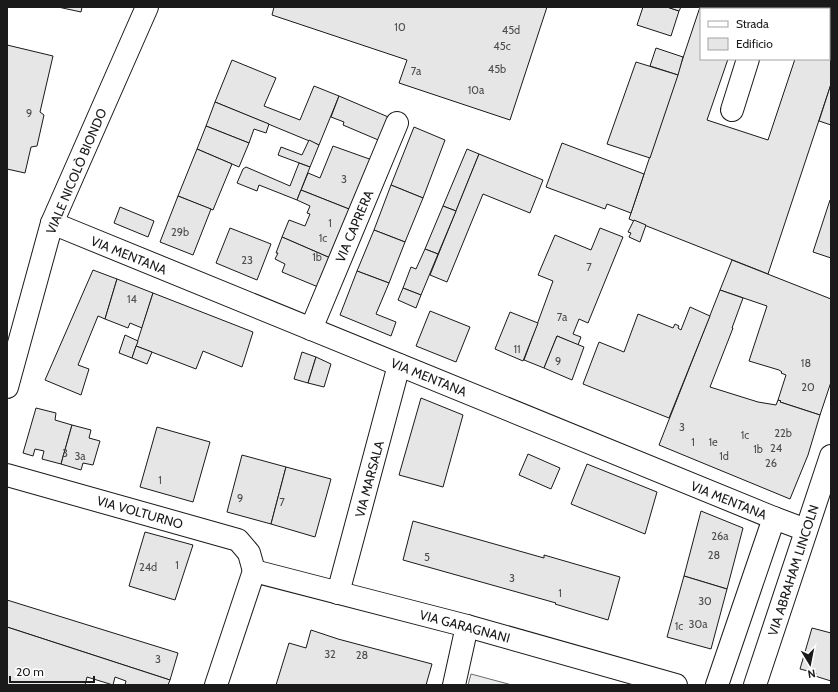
<svg xmlns="http://www.w3.org/2000/svg" width="838" height="692" viewBox="0 0 838 692" font-family="Cabin,sans-serif">
<style>
.built{fill:#ededed;stroke:#6a6a6a}
.building{fill:#e6e6e6;stroke:#1a1a1a}
.lines{fill:none;stroke-linecap:round;stroke-linejoin:round}
.street-casing{stroke:#1a1a1a;stroke-width:24}
.secondary-casing{stroke:#1a1a1a;stroke-width:24}
.street{stroke:#fff;stroke-width:22}
.secondary{stroke:#fff;stroke-width:22}
.labels{text-anchor:middle;stroke-width:3;stroke-linejoin:round;paint-order:stroke}
.number-label{font-size:11px;fill:#4d4d4d}
.street-label{font-size:13px;fill:#1a1a1a;stroke:#fff}
</style>
<rect width="100%" height="100%" fill="#fff"/>
<polygon class="built" points="471,674 512,685 468,685"/>
<g class="building">
<polygon points="58,7 82,7 81,12"/>
<polygon points="274,7 547,7 510,120 399,83 407,60 272,15"/>
<polygon points="643,7 667,7 679,11 671,36 637,25"/>
<polygon points="667,7 681,7 679,11"/>
<polygon points="700,7 745,7 744,9 701,9 701,59 728,59 707,120 768,140 795,59 829,59 829,9 812,9 812,7 831,7 831,84 768,274 629,219"/>
<polygon points="7,45 53,56 40,112 44,115 37,146 31,147 25,173 7,169"/>
<polygon points="656,48 683,57 678,75 650,66"/>
<polygon points="232,60 276,78 264,106 300,120 314,86 339,96 319,145 215,102"/>
<polygon points="636,62 678,75 650,158 607,144"/>
<polygon points="831,84 831,125 819,121"/>
<polygon points="339,96 393,119 383,142 343,125 344,122 331,117"/>
<polygon points="215,102 269,124 266,133 254,129 249,143 206,126"/>
<polygon points="206,126 249,143 239,167 197,149"/>
<polygon points="414,127 445,140 423,198 391,185"/>
<polygon points="309,140 319,145 310,167 278,155 281,147 302,155"/>
<polygon points="562,143 644,174 631,213 607,204 605,209 546,187"/>
<polygon points="333,146 375,161 354,211 301,190 308,173 320,178"/>
<polygon points="197,149 232,164 213,210 178,196"/>
<polygon points="467,149 479,154 456,211 443,206"/>
<polygon points="479,154 543,180 530,213 483,194 447,282 430,275"/>
<polygon points="299,163 310,167 297,200 259,185 257,191 237,183 243,169 246,167 290,186"/>
<polygon points="391,185 423,198 405,242 374,230"/>
<polygon points="301,190 354,211 335,260 282,237 289,220 305,226 310,214 307,213 310,206 297,200"/>
<polygon points="178,196 211,209 193,255 160,242"/>
<polygon points="830,200 831,200 831,258 813,252"/>
<polygon points="443,206 456,211 438,254 425,249"/>
<polygon points="120,207 154,221 148,237 114,223"/>
<polygon points="634,220 646,225 640,242 629,237 631,233 628,232"/>
<polygon points="230,228 271,244 257,280 216,263"/>
<polygon points="600,228 623,237 588,323 579,319 573,334 581,337 578,345 557,336 544,368 524,360 553,281 538,275 555,235 591,250"/>
<polygon points="374,230 405,242 389,283 357,271"/>
<polygon points="282,237 335,260 323,289 282,272 285,264 275,259 278,253 276,253"/>
<polygon points="425,249 438,254 421,295 403,288 411,267 416,269"/>
<polygon points="732,260 831,299 831,382 820,415 780,402 781,401 778,400 786,375 781,373 782,372 779,370 749,361 767,306 720,290"/>
<polygon points="93,270 117,279 105,319 98,316 78,365 89,369 81,395 45,380"/>
<polygon points="357,271 389,283 376,314 396,322 391,336 340,315"/>
<polygon points="117,279 153,293 142,328 130,323 128,328 105,319"/>
<polygon points="403,288 421,295 416,308 398,300"/>
<polygon points="720,290 743,298 732,328 733,328 710,387 758,402 776,405 778,400 781,401 780,402 820,415 808,455 790,499 659,445"/>
<polygon points="153,293 253,332 242,367 203,351 196,369 136,346"/>
<polygon points="690,307 710,316 669,418 583,384 599,342 624,352 638,314 673,328 675,324 679,326 678,328 681,330"/>
<polygon points="430,311 470,327 456,362 416,346"/>
<polygon points="510,312 538,323 523,361 495,349"/>
<polygon points="125,335 138,341 132,358 119,353"/>
<polygon points="557,336 584,347 572,380 544,368"/>
<polygon points="136,346 152,352 147,364 132,358"/>
<polygon points="302,352 316,357 308,383 294,379"/>
<polygon points="316,357 331,364 324,387 308,383"/>
<polygon points="421,398 463,415 443,487 399,475"/>
<polygon points="36,408 56,413 55,420 72,425 61,464 42,459 44,451 35,449 33,456 23,453"/>
<polygon points="72,425 91,430 89,438 100,441 93,465 83,463 81,470 61,464"/>
<polygon points="157,427 210,442 193,502 140,487"/>
<polygon points="528,454 560,468 551,489 519,475"/>
<polygon points="242,455 286,467 271,524 227,512"/>
<polygon points="587,464 657,492 645,534 571,504"/>
<polygon points="286,467 331,479 315,537 271,524"/>
<polygon points="701,511 743,528 727,589 684,576"/>
<polygon points="413,521 544,558 544,555 620,577 608,620 555,604 556,603 403,560"/>
<polygon points="145,532 193,545 175,600 129,586"/>
<polygon points="684,576 727,589 711,649 667,637"/>
<polygon points="7,600 178,653 170,680 7,627"/>
<polygon points="7,627 170,680 168,685 125,685 126,681 115,677 113,685 87,677 85,685 7,685"/>
<polygon points="812,628 831,633 831,681 815,676 816,673 800,669"/>
<polygon points="311,630 338,639 432,664 426,685 276,685 289,643 306,648"/>
</g>
<g class="lines">
<g class="street-casing">
<g id="street">
<polyline points="763,9 764,7"/>
<polyline points="732,110 748,59"/>
<polyline points="52,223 774,518 806,530"/>
<polyline points="311,329 397,123"/>
<polyline points="338,593 399,365"/>
<polyline points="454,685 467,626"/>
<polyline points="717,685 774,518"/>
<polyline points="755,685 831,456"/>
</g>
</g>
<g class="secondary-casing">
<g id="secondary">
<polyline points="7,387 52,223 147,7"/>
<polyline points="7,475 238,540 249,553 254,571"/>
<polyline points="254,571 467,626 676,685"/>
<polyline points="216,685 254,571"/>
</g>
</g>
<use href="#street" class="street"/>
<use href="#secondary" class="secondary"/>
</g>
<g class="labels">
<g class="number-label">
<text x="400" y="31">10</text>
<text x="511" y="34">45d</text>
<text x="502" y="50">45c</text>
<text x="497" y="73">45b</text>
<text x="416" y="75">7a</text>
<text x="476" y="94">10a</text>
<text x="29" y="117">9</text>
<text x="344" y="183">3</text>
<text x="330" y="227">1</text>
<text x="180" y="236">29b</text>
<text x="323" y="242">1c</text>
<text x="317" y="261">1b</text>
<text x="247" y="264">23</text>
<text x="589" y="271">7</text>
<text x="132" y="303">14</text>
<text x="562" y="321">7a</text>
<text x="517" y="353">11</text>
<text x="558" y="365">9</text>
<text x="806" y="367">18</text>
<text x="808" y="391">20</text>
<text x="682" y="431">3</text>
<text x="783" y="437">22b</text>
<text x="745" y="439">1c</text>
<text x="693" y="446">1</text>
<text x="713" y="446">1e</text>
<text x="776" y="452">24</text>
<text x="758" y="453">1b</text>
<text x="65" y="457">3</text>
<text x="80" y="460">3a</text>
<text x="724" y="460">1d</text>
<text x="771" y="467">26</text>
<text x="160" y="484">1</text>
<text x="240" y="502">9</text>
<text x="282" y="506">7</text>
<text x="720" y="540">26a</text>
<text x="714" y="559">28</text>
<text x="427" y="561">5</text>
<text x="177" y="569">1</text>
<text x="148" y="571">24d</text>
<text x="512" y="582">3</text>
<text x="560" y="597">1</text>
<text x="705" y="605">30</text>
<text x="698" y="628">30a</text>
<text x="679" y="630">1c</text>
<text x="330" y="658">32</text>
<text x="362" y="659">28</text>
<text x="158" y="663">3</text>
</g>
<g class="street-label">
<text transform="translate(76 171) rotate(-67)" y="5">VIALE NICOLÒ BIONDO</text>
<text transform="translate(354 226) rotate(-67)" y="5">VIA CAPRERA</text>
<text transform="translate(129 255) rotate(22)" y="5">VIA MENTANA</text>
<text transform="translate(429 377) rotate(22)" y="5">VIA MENTANA</text>
<text transform="translate(369 479) rotate(-75)" y="5">VIA MARSALA</text>
<text transform="translate(729 500) rotate(22)" y="5">VIA MENTANA</text>
<text transform="translate(140 512) rotate(16)" y="5">VIA VOLTURNO</text>
<text transform="translate(793 570) rotate(-72)" y="5">VIA ABRAHAM LINCOLN</text>
<text transform="translate(465 626) rotate(15)" y="5">VIA GARAGNANI</text>
</g>
</g>
<rect width="838" height="692" fill="none" stroke="#1a1a1a" stroke-width="16"/>
<rect x="700" y="8" width="130" height="52" fill="#ffffff" stroke="#a3a3a3"/>
<rect x="708" y="21" width="20" height="6" fill="#ffffff" stroke="#a3a3a3"/>
<text x="736" y="28" font-size="12" fill="#1a1a1a">Strada</text>
<rect x="708" y="38" width="20" height="12" fill="#e6e6e6" stroke="#a3a3a3"/>
<text x="736" y="48" font-size="12" fill="#1a1a1a">Edificio</text>
<g transform="translate(810 664) rotate(170)" stroke="#ffffff" stroke-width="3" paint-order="stroke">
<path d="M0-3L7 15L0 10L-7 15Z" fill="#1a1a1a"/>
<text y="-6" font-size="11" font-weight="bold" text-anchor="middle" fill="#1a1a1a">N</text>
</g>
<path d="M10 676v6h84v-6" fill="none" stroke="#1a1a1a" stroke-width="2"/>
<text x="16" y="676" font-size="12" fill="#1a1a1a" stroke="#ffffff" stroke-width="3" paint-order="stroke">20 m</text>
</svg>
